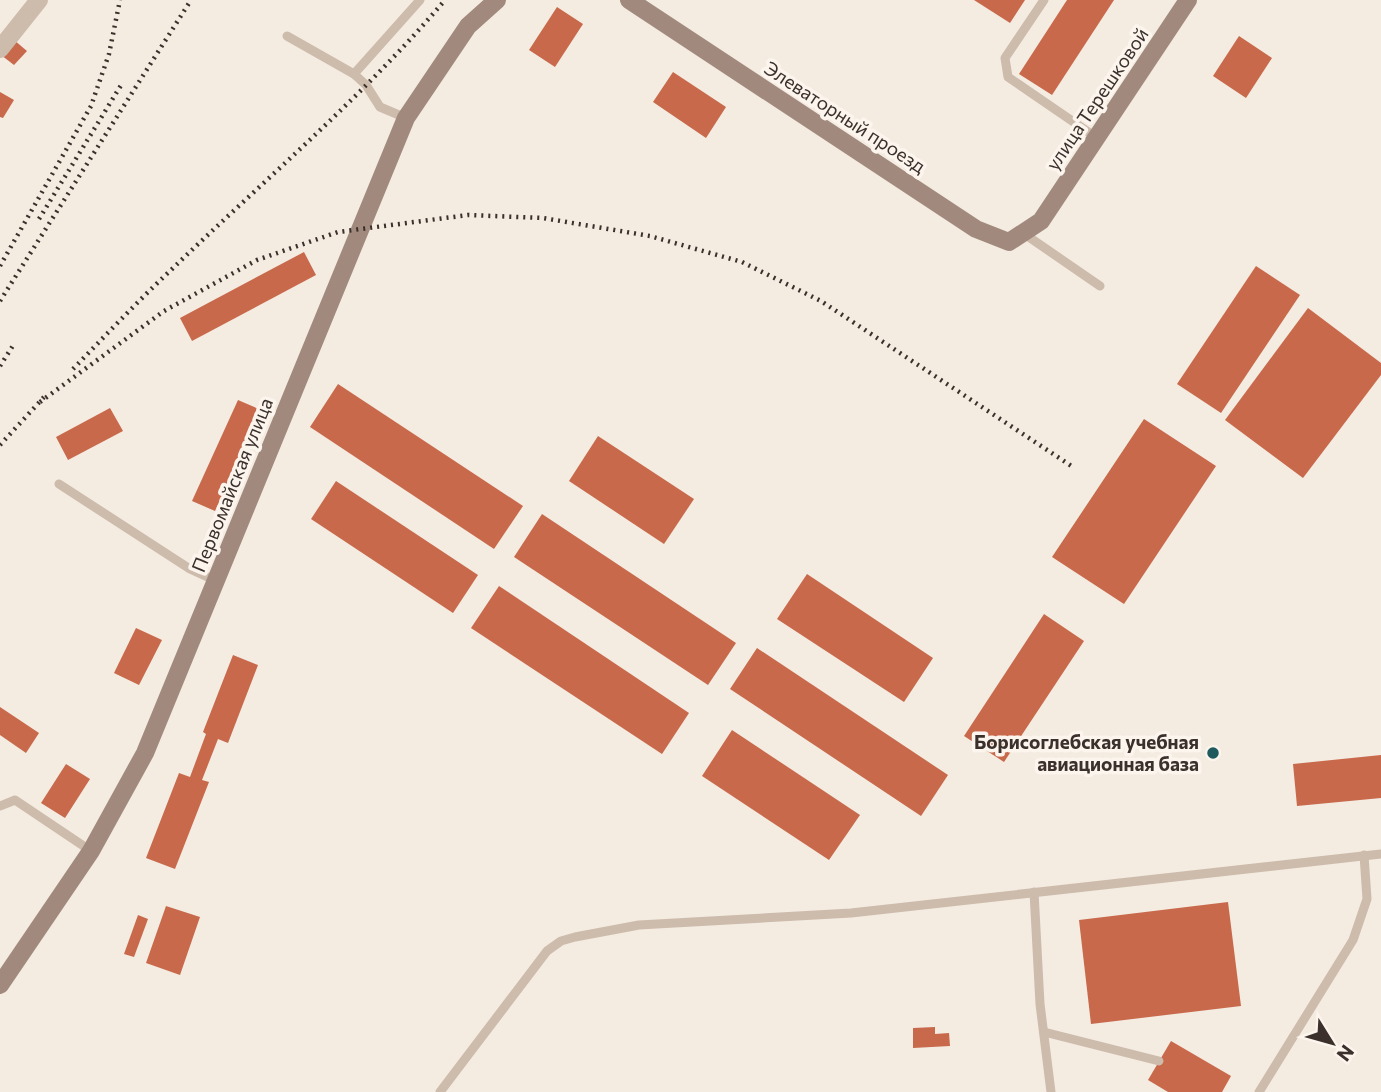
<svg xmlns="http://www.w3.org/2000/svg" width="1381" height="1092" viewBox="0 0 1381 1092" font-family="Commissioner,sans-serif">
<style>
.building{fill:#c8694b}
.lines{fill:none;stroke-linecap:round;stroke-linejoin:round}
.lane{stroke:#cdbbac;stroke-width:9}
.street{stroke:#cdbbac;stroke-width:18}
.secondary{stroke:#a18a7d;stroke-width:18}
.rail{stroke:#3b302b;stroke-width:4.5;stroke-dasharray:2 5;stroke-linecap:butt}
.poi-dot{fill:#1f5a5e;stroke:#fbf5ee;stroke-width:2.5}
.labels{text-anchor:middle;stroke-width:7;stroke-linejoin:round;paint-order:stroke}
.street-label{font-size:19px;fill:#3b302b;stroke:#fbf5ee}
.poi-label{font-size:19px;font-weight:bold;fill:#3b302b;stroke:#fbf5ee;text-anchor:end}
</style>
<rect width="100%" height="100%" fill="#f4ebe1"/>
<g class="building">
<polygon points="974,0 1025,0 1010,23"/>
<polygon points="1067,0 1114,0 1052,95 1019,74"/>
<polygon points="557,7 583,24 555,67 529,50"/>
<polygon points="1239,36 1272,58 1246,98 1213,76"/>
<polygon points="14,40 27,51 14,65 1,55"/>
<polygon points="673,72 726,107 706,138 653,102"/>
<polygon points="0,92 14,100 3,118 0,117"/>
<polygon points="304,252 316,275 192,341 180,318"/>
<polygon points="1256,266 1300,295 1221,413 1177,384"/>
<polygon points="1308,308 1381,363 1381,375 1303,478 1225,420"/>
<polygon points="338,384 523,506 494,549 310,427"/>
<polygon points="238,400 261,410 215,511 192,501"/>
<polygon points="110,408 123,431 68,460 56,437"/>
<polygon points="1144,419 1216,466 1124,604 1052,557"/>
<polygon points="598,436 694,499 664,544 569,481"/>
<polygon points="336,481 478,575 453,613 311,519"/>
<polygon points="542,514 736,643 708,685 514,557"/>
<polygon points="807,574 933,658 904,702 777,619"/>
<polygon points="499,586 689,713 662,754 471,628"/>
<polygon points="1044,614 1084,641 1004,762 964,736"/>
<polygon points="136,628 162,640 139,685 114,673"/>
<polygon points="757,648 948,775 921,816 730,689"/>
<polygon points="233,655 258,665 228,743 218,739 202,780 209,782 175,869 146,858 179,773 190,777 206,734 203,732"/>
<polygon points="0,707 39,733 26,753 0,735"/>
<polygon points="732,730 860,815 829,860 702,776"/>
<polygon points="1381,755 1381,798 1297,806 1293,764"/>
<polygon points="66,764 90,779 65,818 41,803"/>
<polygon points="1228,902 1241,1006 1091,1024 1079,920"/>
<polygon points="166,906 200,917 180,975 146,963"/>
<polygon points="138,915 148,919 134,957 124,954"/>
<polygon points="935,1027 935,1034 949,1033 950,1046 913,1048 913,1028"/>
<polygon points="1171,1041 1231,1076 1222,1092 1168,1092 1148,1080"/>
</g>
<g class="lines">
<g class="lane">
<polyline points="1044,0 1005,58 1008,77 1097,138"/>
<polyline points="287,36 354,74"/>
<polyline points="406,118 380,107 366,85 354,74 420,0"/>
<polyline points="1023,233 1100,286"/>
<polyline points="59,484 190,569 216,581"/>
<polyline points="0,806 15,800 91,851"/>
<polyline points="1034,892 1040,1004 1051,1092"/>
<polyline points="1044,1032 1159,1061"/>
<polyline points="440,1092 547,951 561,941 575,937 639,925 851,913 1381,854"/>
<polyline points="1259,1092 1353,940 1367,899 1364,855"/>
</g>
<polyline class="street" points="0,49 39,0"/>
<g class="secondary">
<polyline points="629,0 976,229 1009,242 1041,221 1188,0"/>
<polyline points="0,985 91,851 145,753 406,118 468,26 497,0"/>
</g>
<g class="rail">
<polyline points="39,219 123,82"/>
<polyline points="0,266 91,106 109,54 120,0"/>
<polyline points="0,301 191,0"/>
<polyline points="0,366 14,344"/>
<path d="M73,369C105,336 137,302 171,270C263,181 362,98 445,0"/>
<polyline points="40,402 164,311 257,260 338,232 468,215 543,218 650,236 742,262 821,301 1073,467"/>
<polyline points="0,445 45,396"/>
</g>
</g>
<circle class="poi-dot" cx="1213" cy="753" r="7"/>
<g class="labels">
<g class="street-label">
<text transform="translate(1097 99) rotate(-56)" y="7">улица Терешковой</text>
<text transform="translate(845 117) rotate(33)" y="7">Элеваторный проезд</text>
<text transform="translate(232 485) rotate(-68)" y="7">Первомайская улица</text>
</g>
<g class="poi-label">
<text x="1199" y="749">Борисоглебская учебная<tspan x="1199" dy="22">авиационная база</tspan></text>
</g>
</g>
<g transform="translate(1332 1043) rotate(127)" stroke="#fbf5ee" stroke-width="5" paint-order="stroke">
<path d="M0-5L12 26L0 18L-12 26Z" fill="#3b302b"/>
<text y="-10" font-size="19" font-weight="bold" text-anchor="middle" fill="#3b302b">N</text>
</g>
</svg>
